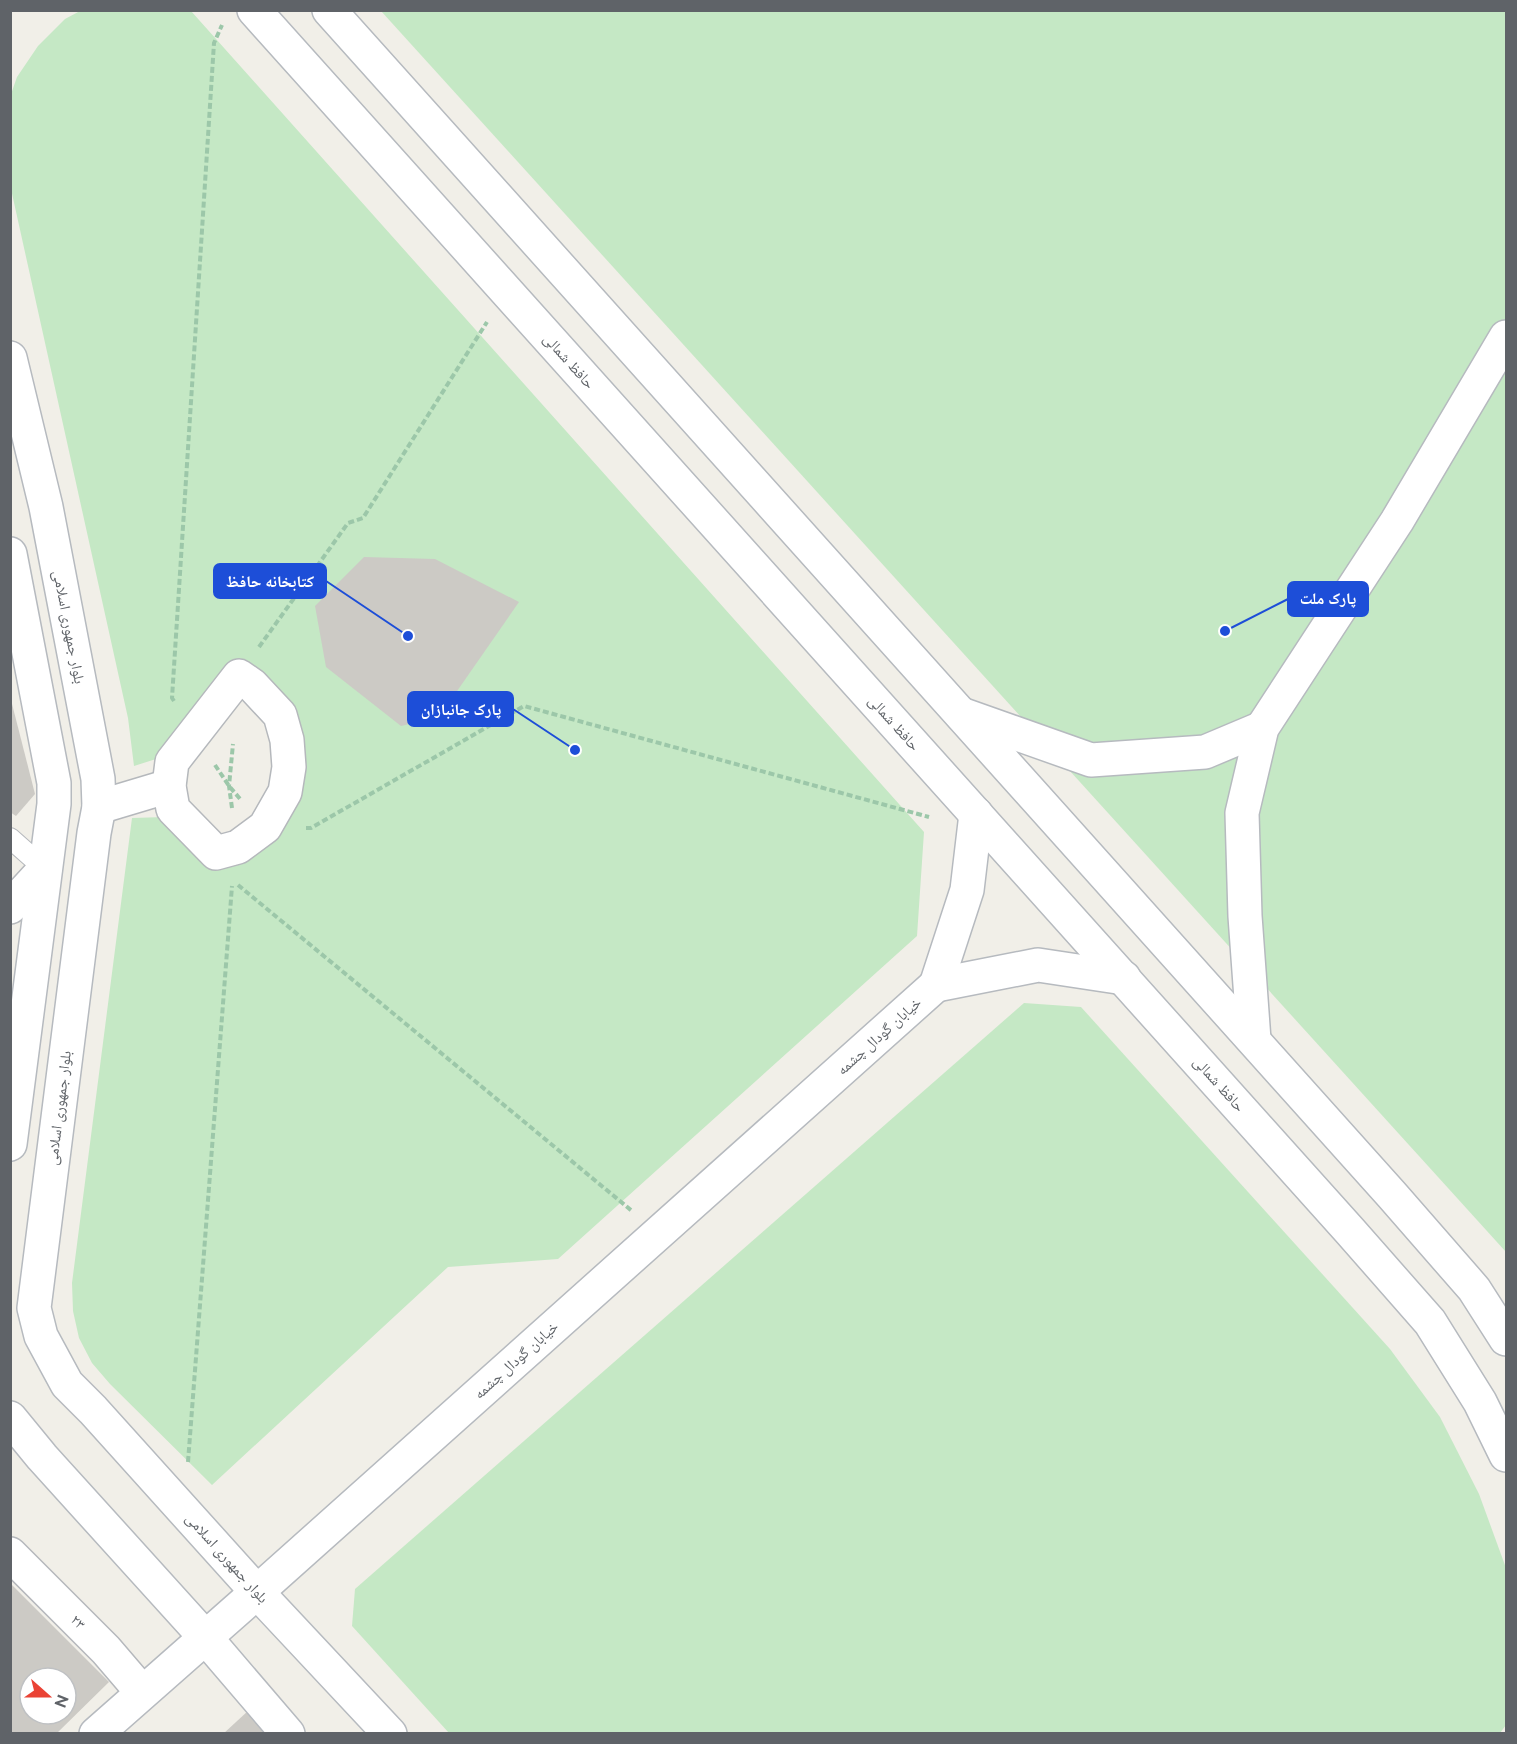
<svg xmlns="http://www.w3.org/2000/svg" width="1517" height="1744" viewBox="0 0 1517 1744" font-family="Raleway,'Noto Naskh Arabic',sans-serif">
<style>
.green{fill:#c5e8c5}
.building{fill:#cccac5;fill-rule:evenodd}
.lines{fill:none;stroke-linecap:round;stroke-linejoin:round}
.lane-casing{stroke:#b5b8bc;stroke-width:22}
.street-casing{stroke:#b5b8bc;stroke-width:36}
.secondary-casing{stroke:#b6babf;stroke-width:36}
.path{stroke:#9cc7a9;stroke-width:4;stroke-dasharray:6 3;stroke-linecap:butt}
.lane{stroke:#fff;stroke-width:20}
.street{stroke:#fff;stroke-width:33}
.secondary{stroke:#fff;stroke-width:33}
.labels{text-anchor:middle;stroke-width:6;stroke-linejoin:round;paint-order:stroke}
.street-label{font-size:15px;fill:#5f6368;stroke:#fff}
.leader{fill:none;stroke:#1d4ed8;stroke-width:2}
.callout-dot{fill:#1d4ed8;stroke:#fff;stroke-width:2}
.callout{fill:#1d4ed8;stroke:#1d4ed8;stroke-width:2}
.callout-label{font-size:16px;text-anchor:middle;font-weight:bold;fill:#fff}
</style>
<rect width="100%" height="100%" fill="#f1efe8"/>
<g class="green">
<polygon points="80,11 191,11 924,832 917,936 558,1259 448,1267 212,1485 110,1384 92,1363 79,1338 73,1311 72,1283 132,818 165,817 220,870 246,859 297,796 254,673 230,661 156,759 134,766 128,718 11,189 10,97 17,77 38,46 65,19"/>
<polygon points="381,11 1506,11 1506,1252"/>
<polygon points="1024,1003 1081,1007 1390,1349 1440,1417 1479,1494 1506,1568 1506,1725 1500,1733 449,1733 352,1626 355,1589"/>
</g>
<g class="building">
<polygon points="364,557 435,559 519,602 439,717 401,726 326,667 315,606"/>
<polygon points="10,696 35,794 16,816 10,812"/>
<path d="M10,1583L109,1682L56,1734H10ZM30,1678H66V1714H30Z"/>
<polygon points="249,1710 269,1734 223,1734"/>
</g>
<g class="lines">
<g class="lane-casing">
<polyline id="lane" points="10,838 45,869"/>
</g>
<g class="street-casing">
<g id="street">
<polygon points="239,676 252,685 280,715 287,740 289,767 285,792 265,827 238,847 216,853 173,809 169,786 172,762"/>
<polyline points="99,807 169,786"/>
<polyline points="10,907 45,869"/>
<polyline points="10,1554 106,1650 142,1692"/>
</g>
</g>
<g class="secondary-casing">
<g id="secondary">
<polyline points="254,10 1350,1231 1430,1322 1480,1402 1506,1455"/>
<polyline points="329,10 1392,1195 1474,1289 1506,1339"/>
<polyline points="10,358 46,507 98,779 99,807 94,833 34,1308 41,1336 67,1384 93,1410 257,1592 390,1734"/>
<polyline points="10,554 54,783 54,804 10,1144"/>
<polyline points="961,714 1091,760 1205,752 1262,728"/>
<polyline points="936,985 1038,965 1124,978"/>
<polyline points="936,985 967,890 976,814"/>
<polyline points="1254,1040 1245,916 1242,813 1262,728 1397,521 1506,337"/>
<polyline points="10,1418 42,1457 205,1637 288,1734"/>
<polyline points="96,1734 257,1592 936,985"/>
</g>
</g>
<g class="path">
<polyline points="259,647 348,523 363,518 487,322"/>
<polyline points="174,701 172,698 214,43 222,25"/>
<polyline points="215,765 229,786 241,800"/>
<polyline points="232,808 229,786 233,744"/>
<polyline points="306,828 311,828 524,706 929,817"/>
<polyline points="238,885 632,1211"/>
<polyline points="188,1462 232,886"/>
</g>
<use href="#lane" class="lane"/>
<use href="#street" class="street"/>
<use href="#secondary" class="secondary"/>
</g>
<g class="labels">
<g class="street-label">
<text transform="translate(569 361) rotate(48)" y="5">حافظ شمالی</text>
<text transform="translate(69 627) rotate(79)" y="5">بلوار جمهوری اسلامی</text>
<text transform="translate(894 723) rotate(48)" y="5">حافظ شمالی</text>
<text transform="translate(879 1036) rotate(-42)" y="5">خیابان گودال چشمه</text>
<text transform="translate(1219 1084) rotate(48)" y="5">حافظ شمالی</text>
<text transform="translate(59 1108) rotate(-83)" y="5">بلوار جمهوری اسلامی</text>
<text transform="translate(516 1360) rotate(-42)" y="5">خیابان گودال چشمه</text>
<text transform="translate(227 1558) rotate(48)" y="5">بلوار جمهوری اسلامی</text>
<text transform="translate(78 1622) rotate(45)" y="5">۲۳</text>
</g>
</g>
<path class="leader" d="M408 636L326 581M1225 631L1288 599M575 750L513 709"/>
<g class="callout-dot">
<circle cx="408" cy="636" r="6"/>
<circle cx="1225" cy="631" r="6"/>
<circle cx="575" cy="750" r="6"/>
</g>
<g class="callout">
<rect x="214" y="564" width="112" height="34" rx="6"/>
<rect x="1288" y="582" width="80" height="34" rx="6"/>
<rect x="408" y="692" width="105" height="34" rx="6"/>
</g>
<g class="callout-label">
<text x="270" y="587">کتابخانه حافظ</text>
<text x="1328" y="604">پارک ملت</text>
<text x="461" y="715">پارک جانبازان</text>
</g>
<rect width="1517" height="1744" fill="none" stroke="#5f6368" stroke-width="24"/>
<g transform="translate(48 1696) rotate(111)"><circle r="28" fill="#ffffff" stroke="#bfc1c3" stroke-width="1.5"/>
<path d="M0-4.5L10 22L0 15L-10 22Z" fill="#ea4335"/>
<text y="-9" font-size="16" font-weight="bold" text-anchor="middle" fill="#5f6368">N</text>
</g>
</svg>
